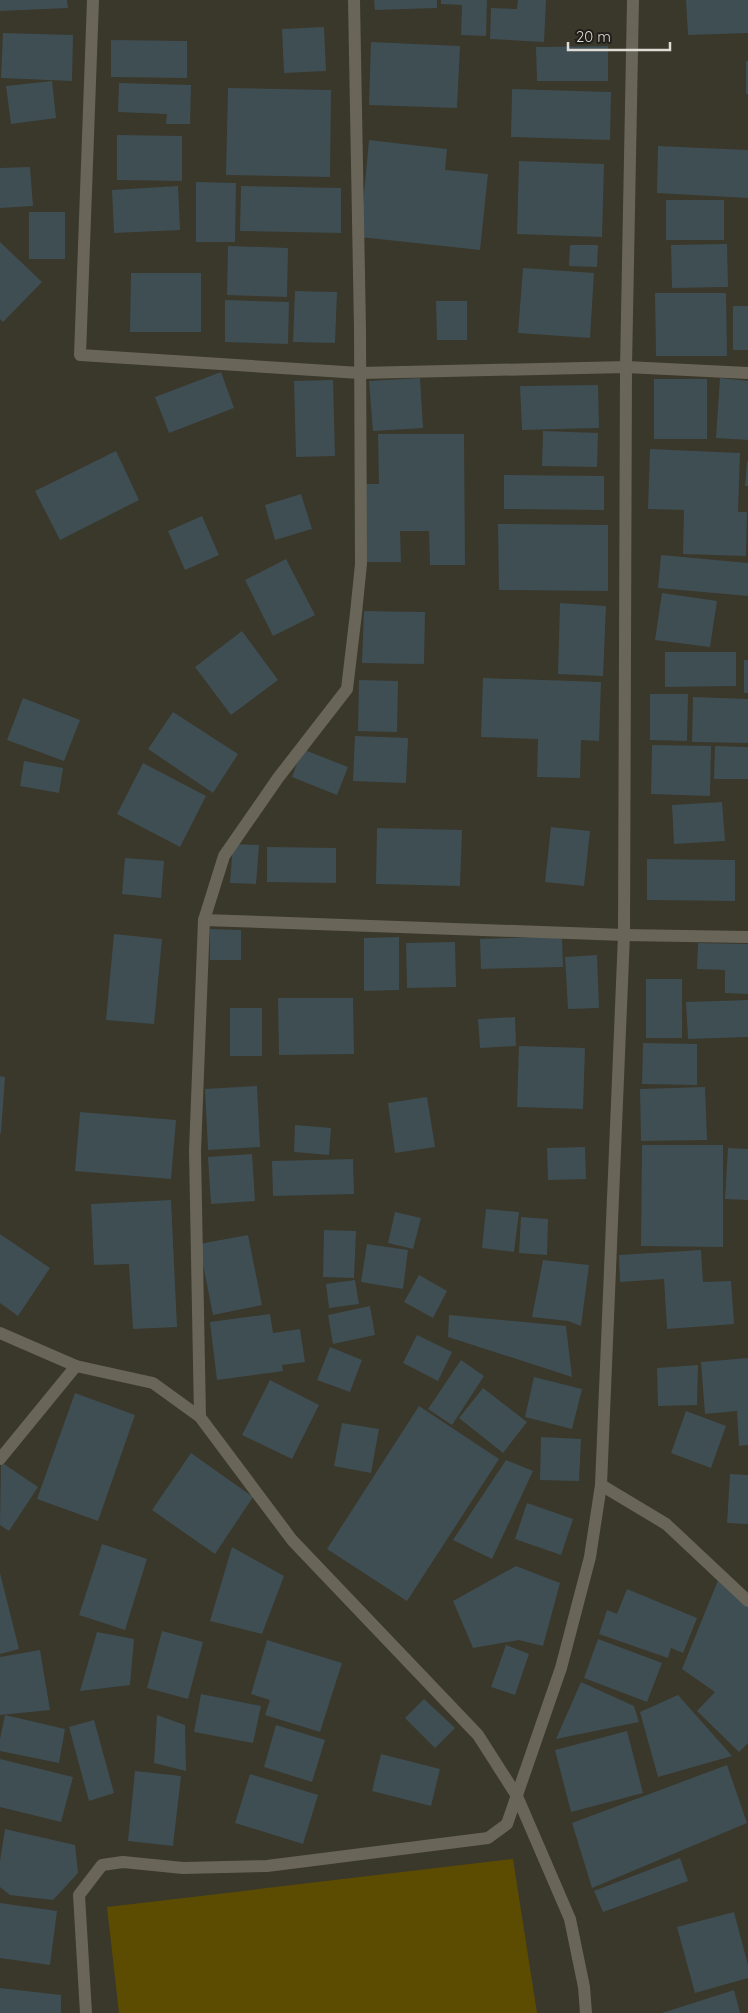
<svg xmlns="http://www.w3.org/2000/svg" width="748" height="2013" viewBox="0 0 748 2013" font-family="Quicksand,sans-serif">
<style>
.green{fill:#5c4c02}
.building{fill:#3f4e53}
.lines{fill:none;stroke-linecap:round;stroke-linejoin:round}
.street{stroke:#696558;stroke-width:12}
</style>
<rect width="100%" height="100%" fill="#3a372b"/>
<polygon class="green" points="513,1859 537,2013 119,2013 107,1907"/>
<g class="building">
<polygon points="0,0 67,0 68,8 0,11"/>
<polygon points="374,0 437,0 437,8 375,10"/>
<polygon points="441,0 487,0 486,36 461,35 462,5 441,4"/>
<polygon points="518,0 546,0 544,42 490,39 491,8 517,9"/>
<polygon points="686,0 748,0 748,33 688,35"/>
<polygon points="324,27 326,71 284,73 282,29"/>
<polygon points="3,33 73,35 72,81 1,78"/>
<polygon points="111,40 187,41 187,78 111,77"/>
<polygon points="371,42 460,46 457,108 369,105"/>
<polygon points="608,46 608,81 537,81 536,47"/>
<rect x="746" y="61" width="2" height="33"/>
<polygon points="52,81 56,118 11,124 6,86"/>
<polygon points="119,83 191,85 190,124 166,124 167,114 118,112"/>
<polygon points="228,88 331,90 330,177 226,175"/>
<polygon points="512,89 611,92 610,140 511,137"/>
<polygon points="117,135 182,136 182,181 117,180"/>
<polygon points="369,140 447,149 445,170 488,174 480,250 360,237"/>
<polygon points="658,146 748,150 748,198 657,193"/>
<polygon points="519,161 604,164 602,237 517,234"/>
<polygon points="30,167 33,206 0,208 0,168"/>
<polygon points="196,182 236,183 235,242 196,242"/>
<polygon points="178,186 180,230 114,233 112,190"/>
<polygon points="241,186 341,188 341,233 240,231"/>
<rect x="666" y="200" width="58" height="40"/>
<rect x="29" y="212" width="36" height="47"/>
<polygon points="0,242 42,282 3,322 0,319"/>
<polygon points="727,244 728,287 672,288 671,245"/>
<polygon points="570,245 598,245 597,267 569,266"/>
<polygon points="228,246 288,248 287,297 227,295"/>
<polygon points="523,268 594,273 590,338 518,333"/>
<polygon points="131,273 201,273 201,332 130,332"/>
<polygon points="295,291 337,292 335,343 293,342"/>
<polygon points="655,293 726,293 727,356 656,356"/>
<polygon points="225,300 289,302 288,344 225,342"/>
<polygon points="436,301 467,301 467,340 437,340"/>
<rect x="733" y="306" width="15" height="44"/>
<polygon points="221,372 234,408 169,433 155,397"/>
<polygon points="420,378 423,428 373,431 369,381"/>
<polygon points="720,378 748,381 748,440 716,438"/>
<rect x="654" y="379" width="53" height="60"/>
<polygon points="333,380 335,456 296,457 294,381"/>
<polygon points="598,385 599,428 522,430 520,386"/>
<polygon points="543,431 598,433 597,467 542,466"/>
<polygon points="378,434 464,434 465,565 430,565 429,531 400,531 401,562 366,562 366,484 379,484"/>
<polygon points="650,449 740,453 738,512 747,512 746,556 683,554 684,510 648,509"/>
<polygon points="116,451 139,500 60,540 35,491"/>
<polygon points="747,462 748,462 748,486 745,486"/>
<polygon points="504,475 604,476 604,510 504,509"/>
<polygon points="301,494 312,529 275,540 265,505"/>
<polygon points="202,516 219,555 185,570 168,531"/>
<polygon points="498,524 608,525 608,591 499,590"/>
<polygon points="661,555 748,563 748,596 658,588"/>
<polygon points="286,559 315,615 273,636 245,580"/>
<polygon points="662,593 717,601 710,647 655,640"/>
<polygon points="560,603 606,606 603,676 558,674"/>
<polygon points="364,611 425,612 424,664 362,663"/>
<polygon points="242,631 278,680 231,715 195,667"/>
<polygon points="665,652 736,652 736,686 665,687"/>
<rect x="744" y="660" width="4" height="33"/>
<polygon points="483,678 601,682 599,741 581,740 580,778 537,777 538,739 481,737"/>
<polygon points="359,680 398,681 397,732 358,731"/>
<polygon points="650,694 688,694 687,741 650,740"/>
<polygon points="693,697 748,699 748,743 692,742"/>
<polygon points="23,698 80,720 64,761 7,740"/>
<polygon points="173,712 238,754 213,793 148,749"/>
<polygon points="355,736 408,738 406,783 353,781"/>
<polygon points="652,745 711,746 710,796 651,794"/>
<polygon points="715,746 748,747 748,779 714,779"/>
<polygon points="302,749 348,767 337,795 292,777"/>
<polygon points="24,761 63,768 59,793 20,786"/>
<polygon points="143,763 206,796 180,847 117,814"/>
<polygon points="722,802 725,841 674,844 672,805"/>
<polygon points="551,827 590,831 584,886 545,882"/>
<polygon points="377,828 462,830 460,886 376,884"/>
<polygon points="233,844 259,845 256,884 230,883"/>
<polygon points="267,847 336,848 336,883 267,882"/>
<polygon points="125,858 164,861 161,898 122,894"/>
<polygon points="647,859 735,860 735,901 647,900"/>
<polygon points="210,929 241,930 241,960 210,960"/>
<polygon points="114,934 162,939 154,1024 106,1020"/>
<polygon points="562,936 563,967 481,969 480,939"/>
<polygon points="399,937 399,990 364,991 364,938"/>
<polygon points="455,942 456,987 407,988 406,943"/>
<polygon points="698,943 748,944 748,994 725,993 725,970 697,969"/>
<polygon points="597,955 599,1008 568,1009 565,957"/>
<rect x="646" y="979" width="36" height="59"/>
<polygon points="278,998 353,998 354,1054 279,1055"/>
<polygon points="748,1000 748,1037 688,1039 686,1002"/>
<rect x="230" y="1008" width="32" height="48"/>
<polygon points="515,1017 516,1046 480,1048 478,1019"/>
<polygon points="643,1043 697,1044 697,1085 642,1084"/>
<polygon points="519,1046 585,1048 583,1109 517,1107"/>
<polygon points="0,1076 5,1077 1,1133 0,1133"/>
<polygon points="257,1086 260,1147 208,1150 205,1089"/>
<polygon points="705,1087 707,1140 641,1141 640,1089"/>
<polygon points="427,1097 435,1147 395,1153 388,1103"/>
<polygon points="80,1112 176,1120 171,1179 75,1171"/>
<polygon points="295,1125 331,1128 329,1155 294,1152"/>
<polygon points="642,1145 723,1145 723,1247 641,1246"/>
<polygon points="585,1147 586,1179 548,1180 547,1148"/>
<polygon points="728,1148 748,1149 748,1200 725,1199"/>
<polygon points="252,1154 255,1201 211,1204 208,1157"/>
<polygon points="353,1159 354,1194 273,1196 272,1161"/>
<polygon points="171,1200 177,1327 133,1329 129,1264 94,1265 91,1204"/>
<polygon points="486,1209 519,1212 514,1252 482,1248"/>
<polygon points="395,1212 421,1218 413,1249 388,1243"/>
<polygon points="521,1217 548,1219 547,1255 519,1253"/>
<polygon points="324,1230 356,1231 354,1278 323,1277"/>
<polygon points="0,1234 50,1268 18,1316 0,1303"/>
<polygon points="248,1235 262,1305 213,1315 199,1244"/>
<polygon points="367,1244 408,1250 403,1289 361,1282"/>
<polygon points="701,1250 703,1282 731,1281 734,1324 667,1329 664,1279 620,1282 619,1255"/>
<polygon points="543,1260 589,1265 581,1326 568,1321 532,1317"/>
<polygon points="419,1275 447,1291 433,1318 404,1302"/>
<polygon points="355,1280 359,1304 329,1308 326,1284"/>
<polygon points="370,1306 375,1335 333,1344 328,1315"/>
<polygon points="270,1314 273,1333 300,1329 305,1362 282,1365 283,1371 217,1380 210,1322"/>
<polygon points="449,1315 566,1326 572,1377 448,1337"/>
<polygon points="417,1335 452,1352 438,1381 403,1363"/>
<polygon points="330,1347 362,1360 350,1392 317,1380"/>
<polygon points="748,1358 748,1445 739,1446 737,1411 705,1414 701,1362"/>
<polygon points="461,1360 484,1376 452,1425 428,1409"/>
<polygon points="698,1365 697,1405 658,1406 657,1368"/>
<polygon points="534,1377 582,1389 572,1429 525,1417"/>
<polygon points="270,1380 319,1405 292,1459 242,1435"/>
<polygon points="483,1388 527,1422 503,1453 459,1418"/>
<polygon points="75,1393 135,1415 98,1521 37,1499"/>
<polygon points="419,1406 499,1459 407,1601 327,1549"/>
<polygon points="686,1411 726,1426 711,1468 671,1453"/>
<polygon points="342,1423 379,1429 371,1473 334,1466"/>
<polygon points="541,1437 581,1439 579,1481 540,1480"/>
<polygon points="191,1453 253,1497 215,1554 152,1510"/>
<polygon points="506,1460 533,1471 492,1559 453,1540"/>
<polygon points="1,1462 38,1487 9,1531 0,1525"/>
<polygon points="730,1474 748,1475 748,1524 727,1523"/>
<polygon points="527,1503 573,1519 561,1555 515,1539"/>
<polygon points="102,1544 147,1559 125,1630 79,1615"/>
<polygon points="232,1547 284,1576 262,1634 210,1621"/>
<polygon points="516,1566 560,1583 543,1646 519,1640 473,1648 453,1601"/>
<polygon points="0,1573 19,1649 0,1654"/>
<polygon points="719,1578 748,1604 748,1743 739,1752 697,1711 715,1692 682,1669"/>
<polygon points="627,1589 697,1618 683,1653 671,1648 668,1658 599,1634 607,1610 617,1614"/>
<polygon points="162,1631 203,1642 188,1699 147,1688"/>
<polygon points="97,1632 134,1639 130,1685 80,1691"/>
<polygon points="598,1639 662,1663 647,1702 584,1678"/>
<polygon points="267,1640 342,1663 320,1732 265,1715 270,1700 251,1694"/>
<polygon points="506,1645 529,1654 515,1695 491,1687"/>
<polygon points="40,1650 50,1710 0,1715 0,1657"/>
<polygon points="581,1682 634,1706 639,1722 556,1739"/>
<polygon points="201,1694 261,1706 253,1743 194,1732"/>
<polygon points="678,1695 732,1756 658,1777 640,1712"/>
<polygon points="424,1699 455,1728 435,1748 405,1718"/>
<polygon points="5,1715 65,1729 59,1763 0,1751 0,1739"/>
<polygon points="157,1715 185,1725 186,1771 154,1763"/>
<polygon points="94,1720 114,1793 89,1801 69,1727"/>
<polygon points="276,1725 325,1740 312,1782 264,1767"/>
<polygon points="627,1731 643,1793 571,1812 555,1750"/>
<polygon points="381,1754 440,1769 431,1806 372,1791"/>
<polygon points="0,1759 73,1777 61,1822 0,1807"/>
<polygon points="727,1765 747,1823 592,1888 572,1823"/>
<polygon points="135,1771 181,1776 173,1846 128,1841"/>
<polygon points="250,1774 318,1795 303,1844 235,1823"/>
<polygon points="5,1829 75,1845 78,1873 53,1900 10,1895 0,1887 0,1861"/>
<polygon points="680,1858 688,1881 603,1912 594,1891"/>
<polygon points="0,1903 57,1911 50,1965 0,1958"/>
<polygon points="734,1912 748,1965 748,1978 695,1993 677,1927"/>
<polygon points="0,1988 61,1995 61,2013 0,2013"/>
<polygon points="734,1990 740,2013 662,2013"/>
</g>
<g class="lines">
<g class="street">
<polyline points="93,0 80,355 360,373 626,367 748,373"/>
<polyline points="204,920 624,935 748,937"/>
<polyline points="0,1333 76,1366 153,1383 200,1417 292,1540 478,1735 517,1796 570,1919 584,1987 586,2013"/>
<polyline points="200,1417 195,1151 204,920 224,856 278,778 347,689 356,613 361,564 360,329 354,0"/>
<polyline points="0,1459 76,1366"/>
<polyline points="601,1485 666,1524 748,1601"/>
<polyline points="86,2013 79,1895 102,1865 123,1862 183,1868 267,1866 488,1838 507,1824 561,1668 590,1557 601,1485 624,935 626,367 633,0"/>
</g>
</g>
<path d="M568 42v8h102v-8" fill="none" stroke="#dedcd5" stroke-width="2.5"/>
<text x="576" y="42" font-size="15" fill="#dedcd5" stroke="#201e19" stroke-width="4" paint-order="stroke">20 m</text>
</svg>
